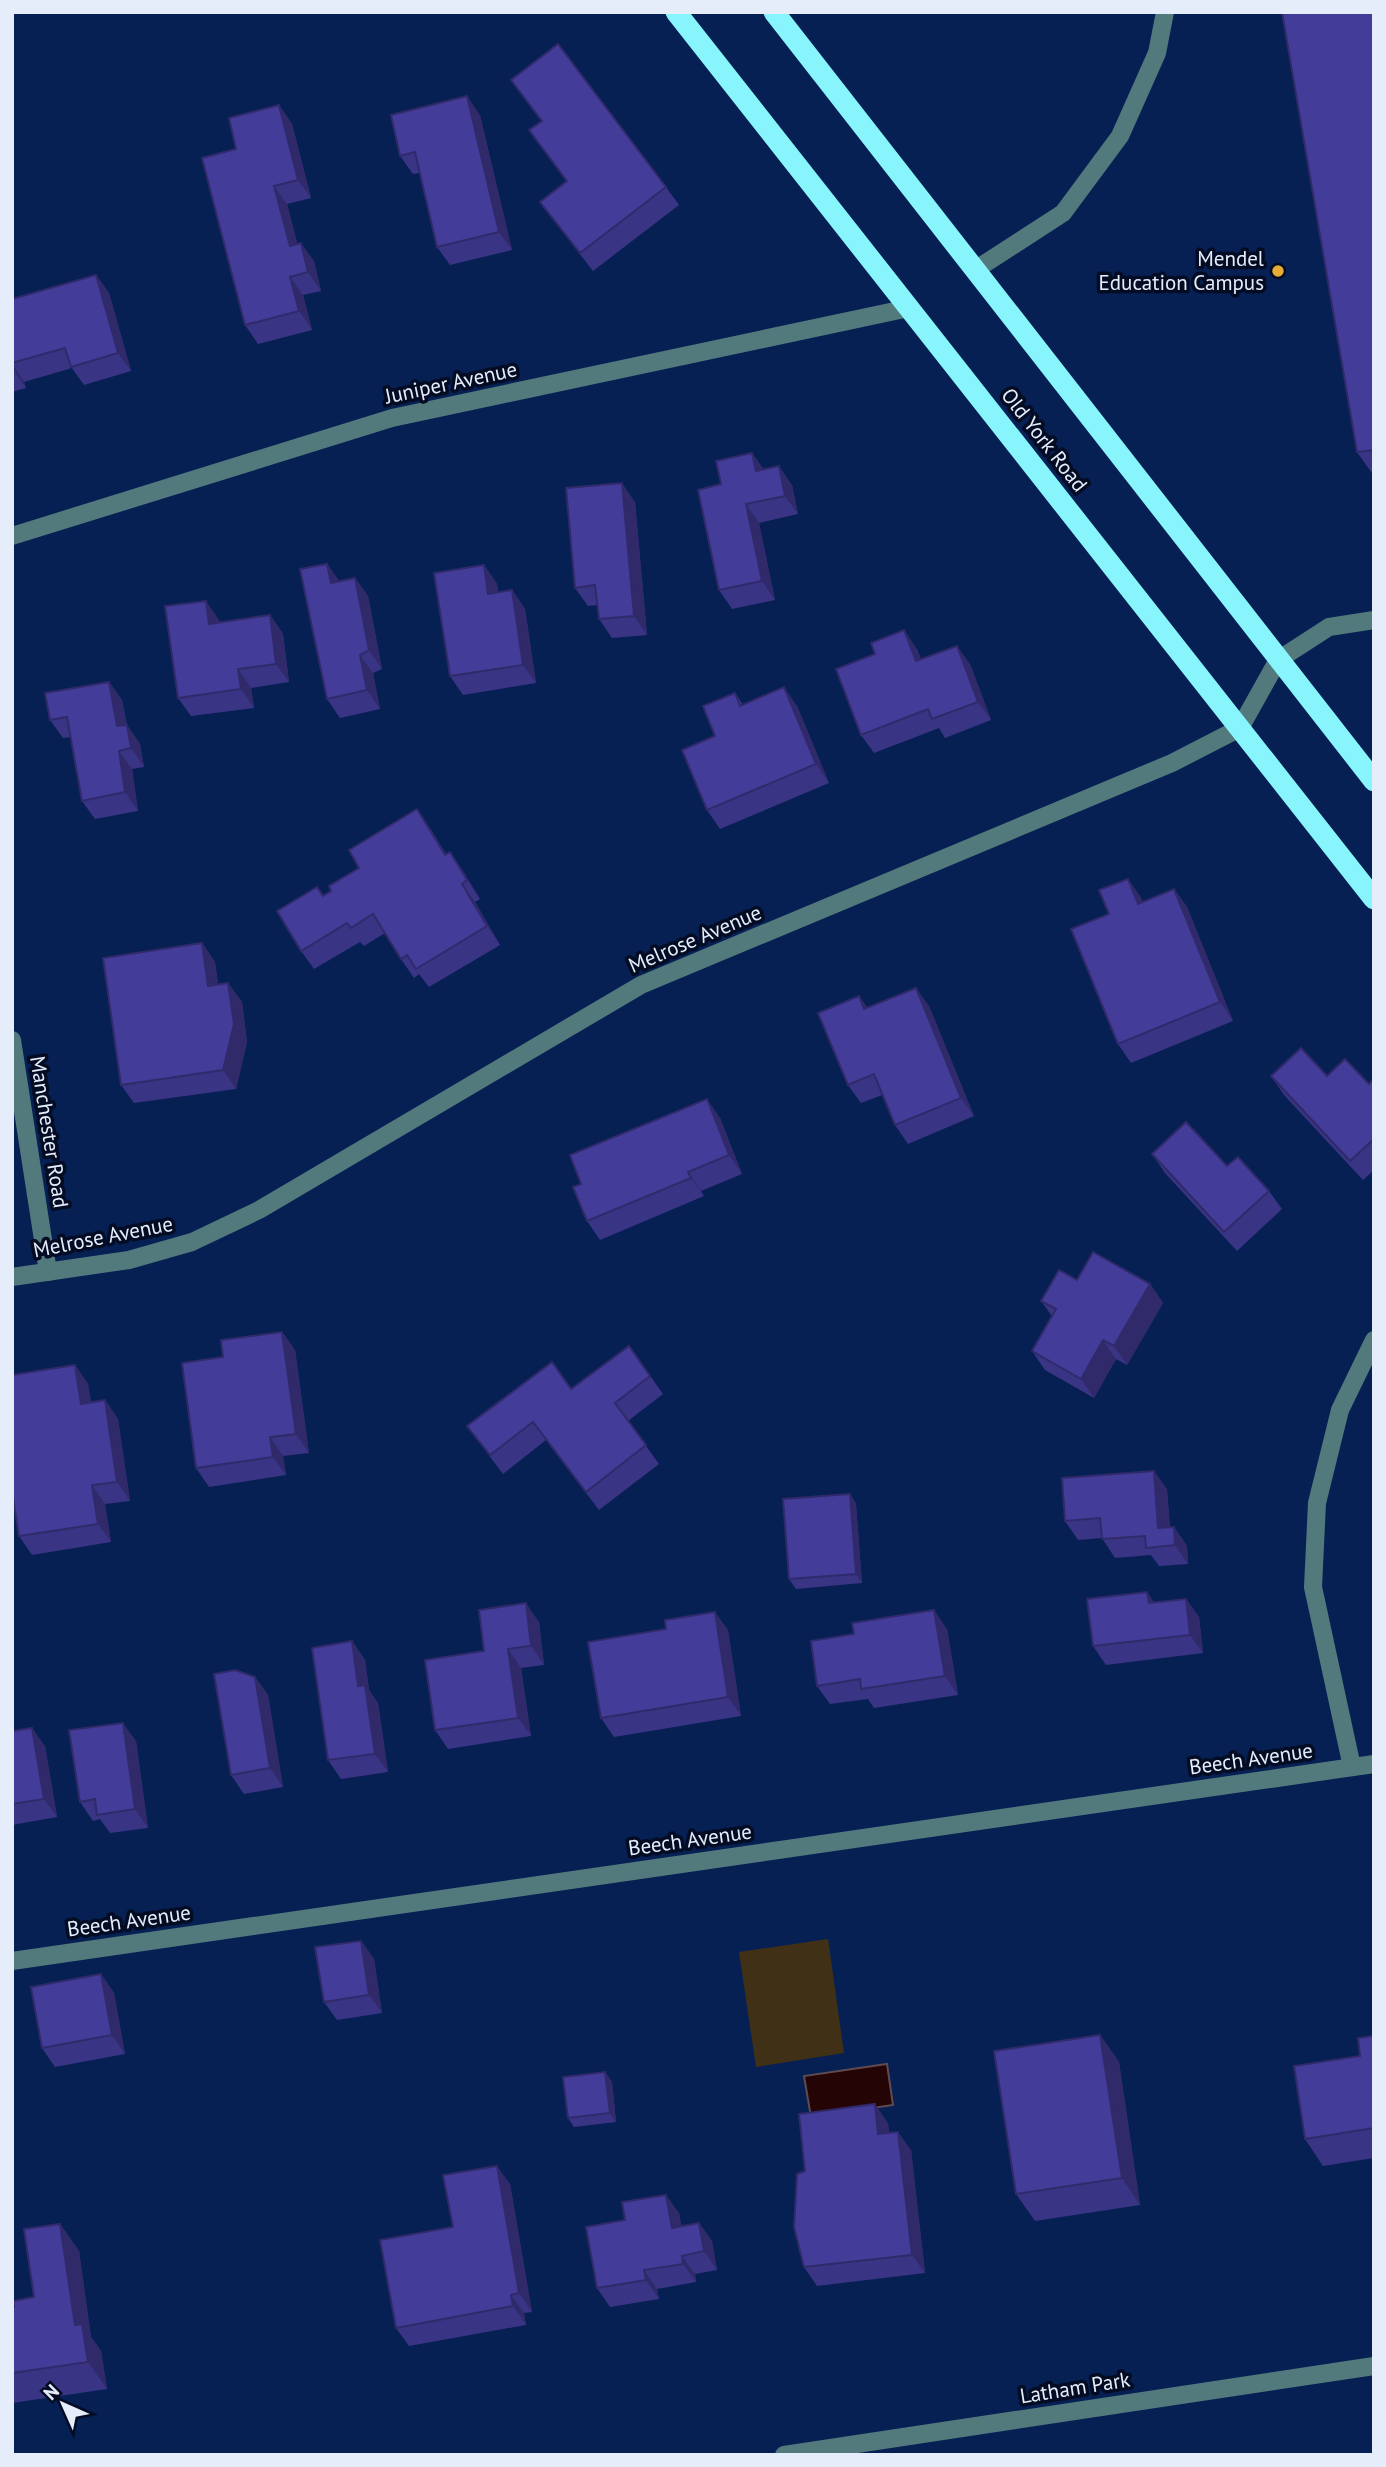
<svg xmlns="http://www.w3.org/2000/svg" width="1386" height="2467" viewBox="0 0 1386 2467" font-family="'PT Sans',sans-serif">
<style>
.green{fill:#403116}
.water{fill:#250405;stroke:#5f4a4f;stroke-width:2}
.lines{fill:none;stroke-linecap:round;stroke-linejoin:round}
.minor{stroke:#527a7d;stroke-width:18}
.highway{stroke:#88f4fc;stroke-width:21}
.wall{fill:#3a3484}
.shaded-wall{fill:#302a6b}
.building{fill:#443c99;stroke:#302a6b;stroke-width:2}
.poi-dot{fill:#e5ad35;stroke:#030c23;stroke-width:2.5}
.labels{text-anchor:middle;stroke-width:7;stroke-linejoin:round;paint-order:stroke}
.poi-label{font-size:21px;fill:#e5edfb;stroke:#030c23;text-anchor:end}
.street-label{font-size:21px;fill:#e5edfb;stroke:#030c23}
</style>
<rect width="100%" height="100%" fill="#062054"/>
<polygon class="green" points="828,1939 844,2053 756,2067 739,1952"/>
<polygon class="water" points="887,2064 893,2105 811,2117 804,2076"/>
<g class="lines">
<g class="minor">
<polyline points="975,270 1063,213 1120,136 1157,53 1165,12"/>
<polyline points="12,536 392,418 909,308"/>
<polyline points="12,1040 48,1272"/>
<polyline points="12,1277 129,1260 192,1242 259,1210 641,985 1172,763 1240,728 1278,660 1329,627 1374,620"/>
<polyline points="1352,1767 1313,1587 1317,1503 1340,1410 1374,1340"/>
<polyline points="12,1961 1374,1764"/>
<polyline points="784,2455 1374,2366"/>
</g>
<g class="highway">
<polyline points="676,12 1374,899"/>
<polyline points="774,12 1374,781"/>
</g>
</g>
<g class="wall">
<polygon points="1374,12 1374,476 1357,452"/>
<polygon points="511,80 666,187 679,205 593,271 540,202 566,181 529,130 541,121"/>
<polygon points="279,105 292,124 311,198 287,204 297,244 314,261 321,291 303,295 312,330 258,344 245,325 236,149"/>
<polygon points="480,115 512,250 450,265 437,247 420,173 413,174 400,156"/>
<polygon points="96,275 109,293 131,371 84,385 72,368 24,382 26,388 12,392 12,299"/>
<polygon points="763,469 792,485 798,514 759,523 775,600 732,609 719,590 721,484"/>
<polygon points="635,502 647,635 612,638 599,619 597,605 588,606 575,588"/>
<polygon points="327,564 339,581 355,578 368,596 382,669 373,673 380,709 340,718 327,699"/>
<polygon points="484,565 497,584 498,592 512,590 525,609 536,683 463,695 450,676"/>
<polygon points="270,615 283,634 289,682 251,688 254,708 191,716 178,698 219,620 219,622"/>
<polygon points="917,649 921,659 970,664 991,720 945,738 939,728 874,753 861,735"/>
<polygon points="109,682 122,700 127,725 140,744 144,767 132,769 138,811 95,819 82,801 71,737 63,738 50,720"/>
<polygon points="735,693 743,705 797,706 829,783 720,829 707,810 715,736"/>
<polygon points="430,828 446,854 463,871 480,899 475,902 500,945 429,987 419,974 414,978 401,959 385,933 364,946 360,942 314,969 301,951"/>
<polygon points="1128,879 1141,898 1142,902 1174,889 1187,907 1233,1021 1131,1063 1118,1044 1109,914"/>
<polygon points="202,943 215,962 218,985 228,983 242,1002 247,1042 236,1089 134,1103 121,1085"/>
<polygon points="859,996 867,1008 929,1006 974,1116 908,1144 895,1125 882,1095 861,1103 848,1085"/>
<polygon points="1271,1076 1327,1076 1369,1084 1374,1079 1374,1170 1363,1180 1284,1095"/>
<polygon points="720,1118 742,1174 701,1191 704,1196 600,1240 587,1221 581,1184"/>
<polygon points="1152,1154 1227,1166 1269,1191 1282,1209 1237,1251 1165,1173"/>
<polygon points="1077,1280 1150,1284 1163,1303 1127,1365 1116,1359 1094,1398 1045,1370 1032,1351 1052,1316 1041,1301"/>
<polygon points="282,1332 295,1350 309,1453 283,1456 286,1475 209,1487 196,1468 223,1357"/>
<polygon points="629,1346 663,1394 628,1421 659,1464 599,1510 546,1440 503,1474 467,1426 571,1389"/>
<polygon points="75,1365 88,1384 91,1402 105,1400 118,1419 130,1501 105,1504 111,1542 32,1555 19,1536"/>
<polygon points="1167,1489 1170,1527 1174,1527 1187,1546 1188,1564 1159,1566 1151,1555 1115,1558 1102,1538 1078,1540 1065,1521"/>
<polygon points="850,1494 856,1504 862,1583 796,1589 789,1579"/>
<polygon points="1186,1599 1199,1617 1203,1653 1106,1665 1093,1646 1155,1603"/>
<polygon points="539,1622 544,1665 521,1668 531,1736 448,1749 435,1730 484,1651"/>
<polygon points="947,1629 958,1695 874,1708 868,1699 830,1704 817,1686"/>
<polygon points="728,1630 741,1716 614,1737 601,1718"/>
<polygon points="352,1641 365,1660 369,1690 378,1703 388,1772 341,1779 328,1760"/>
<polygon points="255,1677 268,1695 283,1787 244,1794 231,1775"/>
<polygon points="12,1731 45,1746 57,1817 12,1825"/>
<polygon points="136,1741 148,1828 110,1833 100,1819 93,1821 80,1802"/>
<polygon points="361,1941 374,1959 382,2013 337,2020 324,2002"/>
<polygon points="101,1974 114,1993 125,2054 55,2067 42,2048"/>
<polygon points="1100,2035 1119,2062 1140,2205 1035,2221 1016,2194"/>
<polygon points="1374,2036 1374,2158 1323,2166 1305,2139"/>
<polygon points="605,2072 612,2082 616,2122 574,2127 568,2118"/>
<polygon points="888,2123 889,2133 911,2150 925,2273 817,2286 804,2267 805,2171"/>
<polygon points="510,2184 532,2312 524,2313 526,2325 409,2346 396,2328 453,2227"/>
<polygon points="679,2213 681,2226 699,2223 712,2241 717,2270 695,2274 696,2282 657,2289 659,2299 610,2307 597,2288"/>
<polygon points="60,2224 79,2251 91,2337 101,2351 107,2389 12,2403 12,2307 34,2297"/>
</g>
<g class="shaded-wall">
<polygon points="467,96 480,115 512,250 499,232"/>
<polygon points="279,105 292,124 311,198 298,180"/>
<polygon points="274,186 287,204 303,264 290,246"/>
<polygon points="301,243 314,261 321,291 308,272"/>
<polygon points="96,275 109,293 131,371 118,353"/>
<polygon points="290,277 303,295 312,330 299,311"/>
<polygon points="12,364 24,382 26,388 13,369"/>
<polygon points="752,453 765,471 756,471"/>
<polygon points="779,466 792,485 798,514 785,496"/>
<polygon points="622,483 635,502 647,635 634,616"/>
<polygon points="746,504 759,523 775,600 762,581"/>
<polygon points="327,564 340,582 331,583"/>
<polygon points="484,565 497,584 501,612 488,594"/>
<polygon points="355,578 368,596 382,669 369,650"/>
<polygon points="512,590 525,609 536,683 523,665"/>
<polygon points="206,601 219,620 222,642 209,624"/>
<polygon points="270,615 283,634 289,682 276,664"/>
<polygon points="904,630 917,649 929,680 916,661"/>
<polygon points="957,646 970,664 991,720 978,702"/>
<polygon points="360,655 373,673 380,709 367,690"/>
<polygon points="238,669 251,688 254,708 241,689"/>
<polygon points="109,682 122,700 130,745 117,726"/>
<polygon points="784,687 797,706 829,783 816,764"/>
<polygon points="127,725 140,744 144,767 131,748"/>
<polygon points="119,751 132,769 138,811 125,792"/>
<polygon points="417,809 430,828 458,874 445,855"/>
<polygon points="450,852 463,871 480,899 467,880"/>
<polygon points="1128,879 1141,898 1151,923 1138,904"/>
<polygon points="462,884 475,902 500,945 487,926"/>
<polygon points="1174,889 1187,907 1233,1021 1220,1002"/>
<polygon points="202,943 215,962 221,1005 208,986"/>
<polygon points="228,983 242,1002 247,1042 236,1089 223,1070"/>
<polygon points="916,988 929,1006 974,1116 961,1098"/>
<polygon points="859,996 872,1014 864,1009"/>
<polygon points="707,1099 720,1118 742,1174 729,1155"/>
<polygon points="688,1172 701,1191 704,1196 691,1178"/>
<polygon points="1150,1284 1163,1303 1127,1365 1114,1346"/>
<polygon points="282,1332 295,1350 309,1453 296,1434"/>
<polygon points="1103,1340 1116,1359 1094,1398 1081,1379"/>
<polygon points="75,1365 88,1384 94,1422 81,1404"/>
<polygon points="105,1400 118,1419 130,1501 117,1482"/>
<polygon points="270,1437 283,1456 286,1475 273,1457"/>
<polygon points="1154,1471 1167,1489 1171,1547 1158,1528"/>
<polygon points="92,1485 105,1504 111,1542 98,1524"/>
<polygon points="850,1494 856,1504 862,1583 856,1574"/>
<polygon points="1174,1527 1187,1546 1188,1564 1175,1545"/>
<polygon points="1147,1592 1160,1610 1149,1603"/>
<polygon points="1186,1599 1199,1617 1203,1653 1190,1635"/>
<polygon points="526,1603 539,1622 544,1665 531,1646"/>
<polygon points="934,1610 947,1629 958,1695 945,1676"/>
<polygon points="715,1612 728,1630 741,1716 728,1697"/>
<polygon points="352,1641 365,1660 369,1690 378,1703 388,1772 375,1754 358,1686"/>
<polygon points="508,1649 521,1668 531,1736 518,1718"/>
<polygon points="255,1677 268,1695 283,1787 270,1768"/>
<polygon points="123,1723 136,1741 148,1828 135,1809"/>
<polygon points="32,1728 45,1746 57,1817 44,1799"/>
<polygon points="361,1941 374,1959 382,2013 369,1995"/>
<polygon points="101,1974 114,1993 125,2054 112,2035"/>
<polygon points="1100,2035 1119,2062 1140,2205 1122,2178"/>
<polygon points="605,2072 612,2082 616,2122 610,2113"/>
<polygon points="875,2104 888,2123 891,2153 878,2134"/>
<polygon points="898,2132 911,2150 925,2273 912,2255"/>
<polygon points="497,2166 510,2184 532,2312 519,2293"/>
<polygon points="666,2195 679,2213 685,2246 672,2228"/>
<polygon points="699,2223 712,2241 717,2270 704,2251"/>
<polygon points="60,2224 79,2251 91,2337 101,2351 107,2389 88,2362 75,2325"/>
<polygon points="682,2256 695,2274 696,2282 683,2264"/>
<polygon points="644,2270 657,2289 659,2299 646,2280"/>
<polygon points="511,2295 524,2313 526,2325 513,2306"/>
</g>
<g class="building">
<polygon points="1282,12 1374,12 1374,450 1357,452"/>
<polygon points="558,44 666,187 580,253 540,202 567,181 529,130 542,121 511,80"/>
<polygon points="467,96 499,232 437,247 415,152 400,156 391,115"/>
<polygon points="279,105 298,180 274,186 290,246 301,243 308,272 290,277 299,311 245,325 202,158 236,149 229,118"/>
<polygon points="96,275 118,353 71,367 65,348 12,363 12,299"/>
<polygon points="752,453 756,471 779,466 785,496 746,504 762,581 719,590 698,490 721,484 716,461"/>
<polygon points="622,483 634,616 599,619 595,585 575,588 566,488"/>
<polygon points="327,564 331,583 355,578 369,650 360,655 367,690 327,699 300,569"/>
<polygon points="484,565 488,594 512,590 523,665 450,676 434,573"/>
<polygon points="206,601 209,624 270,615 276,664 238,669 241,689 178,698 165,606"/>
<polygon points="904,630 916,661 957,646 978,702 932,719 928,709 861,735 836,669 875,654 871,643"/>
<polygon points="109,682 117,726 127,725 131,748 119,751 125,792 82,801 67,717 50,720 45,693"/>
<polygon points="784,687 816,764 707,810 682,750 715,736 703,706 735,693 740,706"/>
<polygon points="417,809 445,855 450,852 467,880 462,884 487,926 416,969 407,955 401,959 373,914 351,928 347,923 301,951 277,911 317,887 323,896 331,891 329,886 359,868 349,850"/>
<polygon points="1128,879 1138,904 1174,889 1220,1002 1118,1044 1071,929 1109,914 1099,890"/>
<polygon points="202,943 208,986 228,983 234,1024 223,1070 121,1085 103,958"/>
<polygon points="916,988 961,1098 895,1125 874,1074 848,1085 818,1013 859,996 864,1009"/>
<polygon points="1301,1048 1327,1076 1345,1059 1369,1084 1374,1079 1374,1139 1350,1161 1271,1076"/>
<polygon points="707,1099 729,1155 688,1172 691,1178 587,1221 573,1187 581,1184 570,1155"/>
<polygon points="1186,1122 1227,1166 1238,1157 1269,1191 1224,1232 1152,1154"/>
<polygon points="1093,1252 1150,1284 1114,1346 1103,1340 1081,1379 1032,1351 1056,1309 1041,1301 1059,1270 1077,1280"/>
<polygon points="282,1332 296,1434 270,1437 273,1457 196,1468 182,1363 223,1357 221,1340"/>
<polygon points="629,1346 650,1376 615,1403 646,1445 586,1492 533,1422 490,1455 467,1426 552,1362 571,1389"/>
<polygon points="75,1365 81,1404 105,1400 117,1482 92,1485 98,1524 19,1536 12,1491 12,1375"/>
<polygon points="1154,1471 1158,1528 1174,1527 1175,1545 1146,1548 1145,1536 1102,1539 1100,1518 1065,1521 1062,1478"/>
<polygon points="850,1494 856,1574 789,1579 783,1499"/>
<polygon points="1147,1592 1149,1603 1186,1599 1190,1635 1093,1646 1087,1599"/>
<polygon points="526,1603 531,1646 508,1649 518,1718 435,1730 425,1660 484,1651 479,1610"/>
<polygon points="934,1610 945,1676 861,1689 860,1679 817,1686 811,1641 854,1634 852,1623"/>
<polygon points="715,1612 728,1697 601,1718 588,1642 666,1629 665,1620"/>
<polygon points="352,1641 358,1686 365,1685 375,1754 328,1760 312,1648"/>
<polygon points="235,1670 255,1677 270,1768 231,1775 214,1674"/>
<polygon points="123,1723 135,1809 97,1815 95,1799 80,1802 69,1730"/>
<polygon points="32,1728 44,1799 12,1804 12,1731"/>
<polygon points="361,1941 369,1995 324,2002 315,1947"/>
<polygon points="101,1974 112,2035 42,2048 31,1987"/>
<polygon points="1100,2035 1122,2178 1016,2194 994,2051"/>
<polygon points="1374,2036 1374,2128 1305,2139 1294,2066 1360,2056 1358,2038"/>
<polygon points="605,2072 610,2113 568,2118 563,2077"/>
<polygon points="875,2104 878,2134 898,2132 912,2255 804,2267 794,2227 797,2174 805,2171 799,2114"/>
<polygon points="497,2166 519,2293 511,2295 513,2306 396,2328 380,2240 453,2227 443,2175"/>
<polygon points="666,2195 672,2228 699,2223 704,2251 682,2256 683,2264 644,2270 646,2280 597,2288 586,2227 625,2220 622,2202"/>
<polygon points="60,2224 75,2325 82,2324 88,2362 12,2373 12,2307 14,2307 13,2301 34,2297 24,2229"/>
</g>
<circle class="poi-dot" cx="1278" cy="271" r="7"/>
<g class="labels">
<g class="poi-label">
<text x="1264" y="266">Mendel<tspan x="1264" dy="24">Education Campus</tspan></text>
</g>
<g class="street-label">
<text transform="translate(451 383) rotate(-12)" y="7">Juniper Avenue</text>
<text transform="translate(1044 440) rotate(52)" y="7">Old York Road</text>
<text transform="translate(695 939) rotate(-23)" y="7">Melrose Avenue</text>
<text transform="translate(49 1132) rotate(81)" y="7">Manchester Road</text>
<text transform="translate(103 1237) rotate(-11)" y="7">Melrose Avenue</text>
<text transform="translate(1251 1759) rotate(-8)" y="7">Beech Avenue</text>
<text transform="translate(690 1840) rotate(-8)" y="7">Beech Avenue</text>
<text transform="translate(129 1921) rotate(-8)" y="7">Beech Avenue</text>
<text transform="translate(1075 2388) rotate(-9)" y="7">Latham Park</text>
</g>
</g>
<rect width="1386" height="2467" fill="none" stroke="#e5edfb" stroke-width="28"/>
<g transform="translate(63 2404) rotate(315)" stroke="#030c23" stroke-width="5" paint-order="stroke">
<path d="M0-5L12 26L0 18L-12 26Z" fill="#e5edfb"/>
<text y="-10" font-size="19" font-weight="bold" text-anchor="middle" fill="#e5edfb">N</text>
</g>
</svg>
